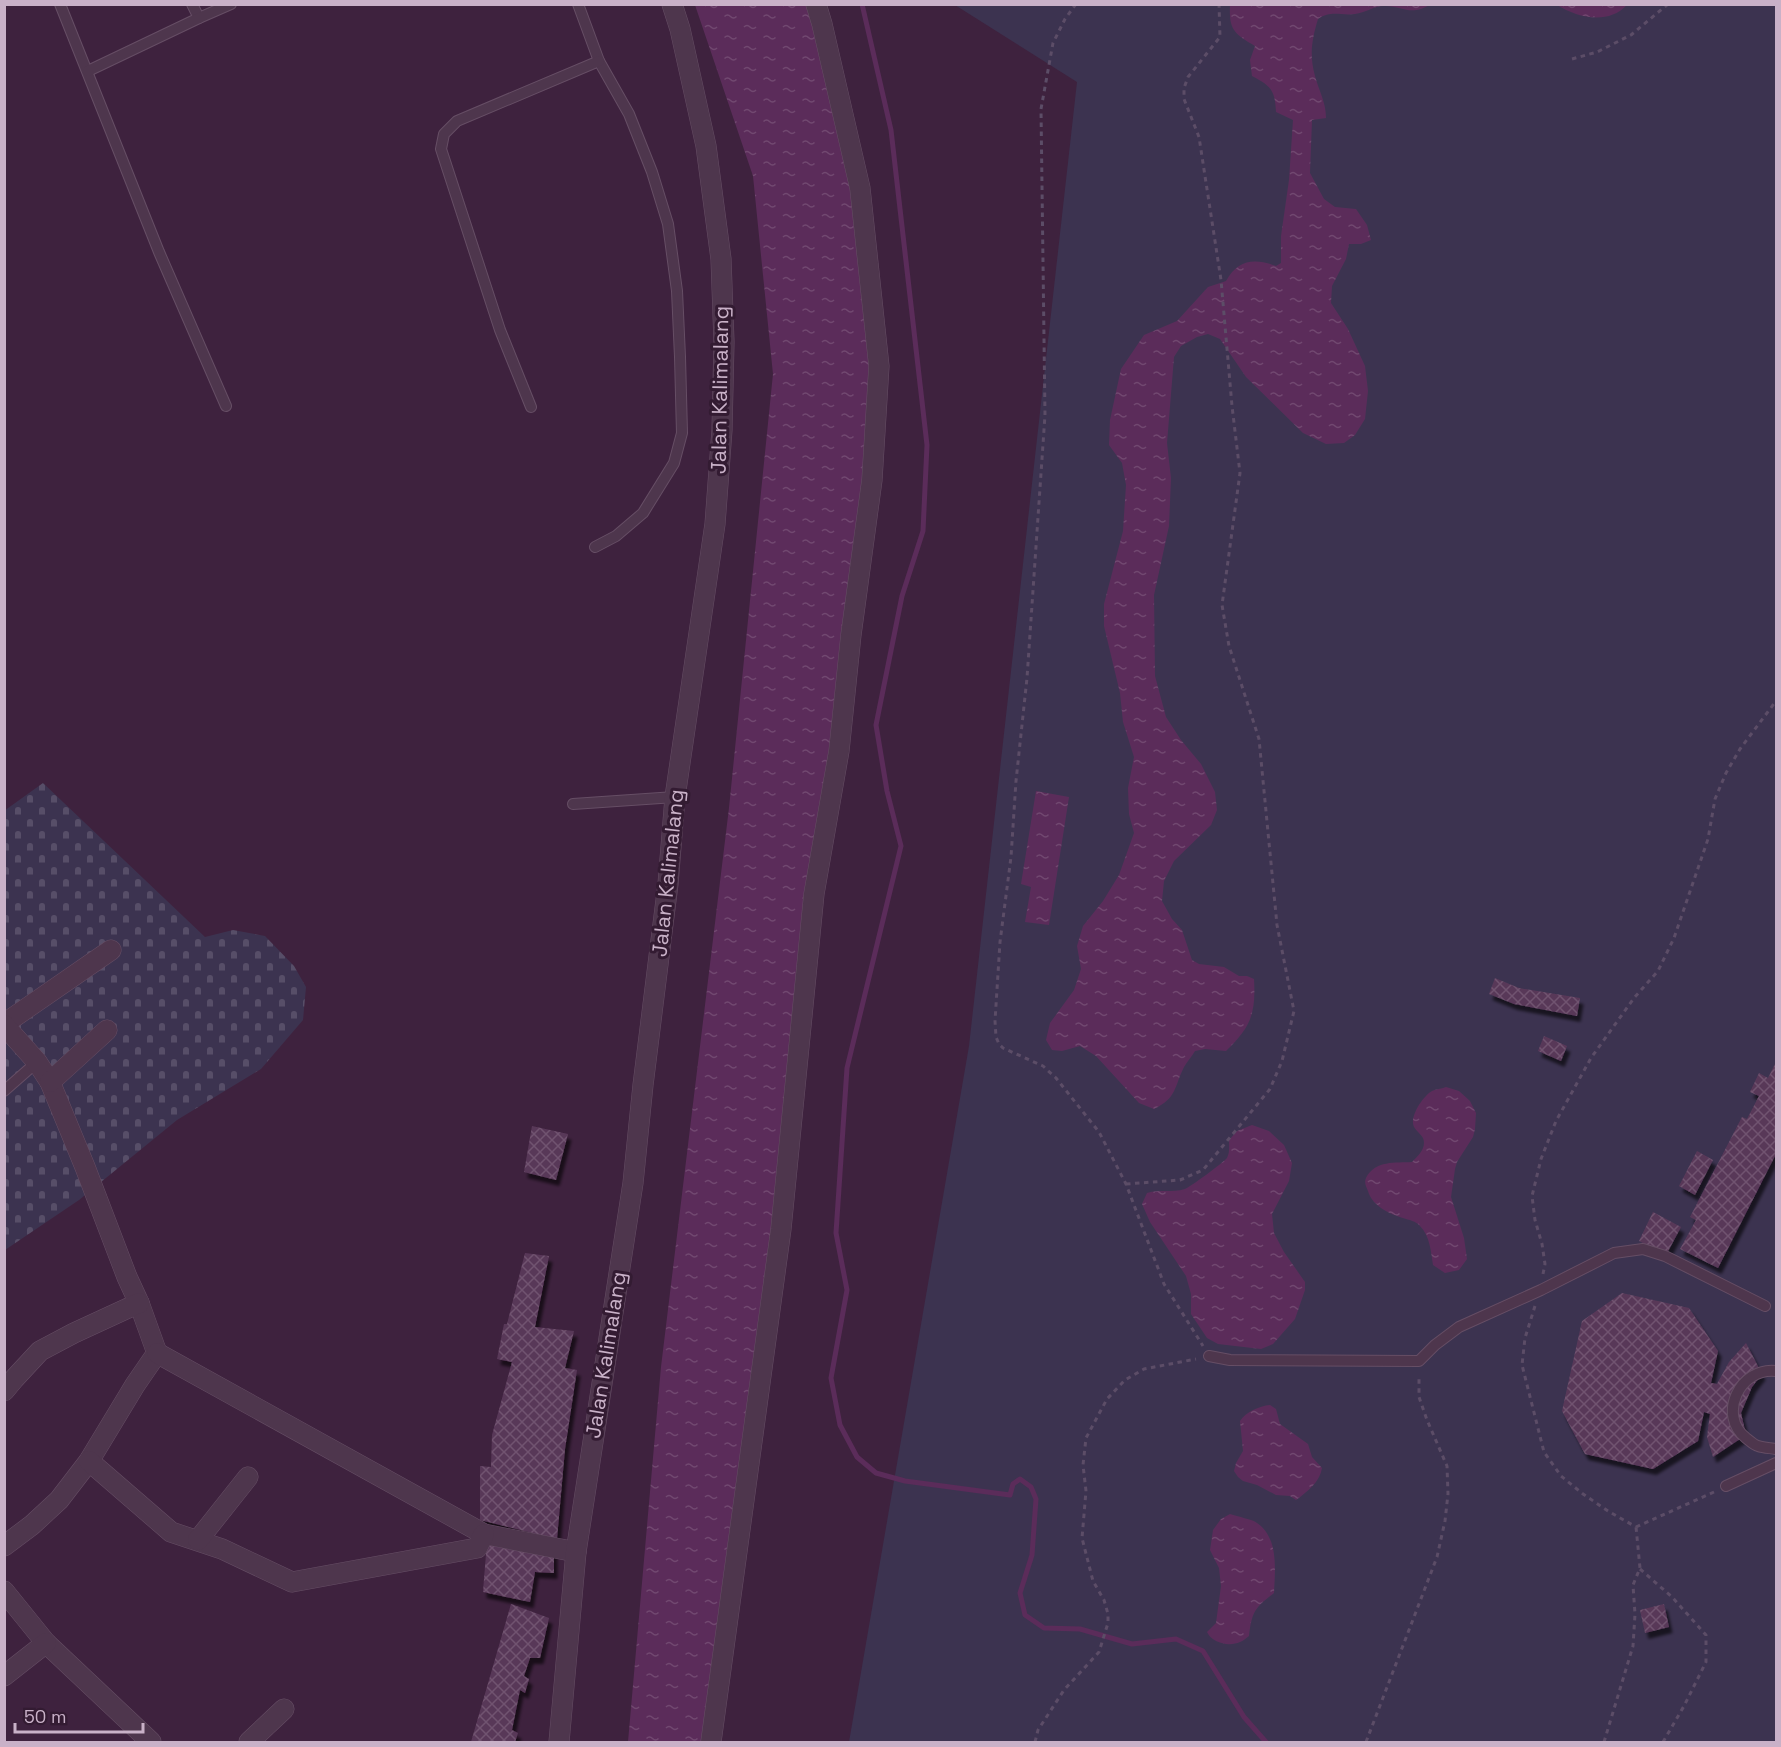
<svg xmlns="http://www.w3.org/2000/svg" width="1781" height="1747" viewBox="0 0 1781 1747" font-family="'Space Grotesk',sans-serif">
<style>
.green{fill:#3c3350}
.cemetery{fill:url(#cemetery-stones)}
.water{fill:url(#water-ripples)}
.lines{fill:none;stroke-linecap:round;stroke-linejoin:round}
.stream{stroke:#5b2c5a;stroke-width:5}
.building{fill:url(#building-cross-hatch);filter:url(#shadow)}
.service-casing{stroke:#664e65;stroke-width:12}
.minor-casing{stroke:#664e65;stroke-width:21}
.path{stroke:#5c4d67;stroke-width:3;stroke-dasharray:4.5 4.5;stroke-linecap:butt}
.service{stroke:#4e364d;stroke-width:10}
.minor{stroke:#4e364d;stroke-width:20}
.labels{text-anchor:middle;stroke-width:6;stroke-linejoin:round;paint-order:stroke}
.street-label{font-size:21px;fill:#c9b1c8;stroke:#331b32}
</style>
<defs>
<pattern id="cemetery-stones" width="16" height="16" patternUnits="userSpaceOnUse" patternTransform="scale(1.5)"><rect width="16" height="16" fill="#3c3350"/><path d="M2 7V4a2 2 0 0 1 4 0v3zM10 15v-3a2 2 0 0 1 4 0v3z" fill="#574e68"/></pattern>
<pattern id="water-ripples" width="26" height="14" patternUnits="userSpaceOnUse" patternTransform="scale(1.5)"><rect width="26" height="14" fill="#5b2c5a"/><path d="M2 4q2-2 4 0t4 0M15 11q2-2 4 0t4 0" fill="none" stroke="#714870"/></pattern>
<pattern id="building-cross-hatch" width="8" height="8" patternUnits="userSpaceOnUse" patternTransform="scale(1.5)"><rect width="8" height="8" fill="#593859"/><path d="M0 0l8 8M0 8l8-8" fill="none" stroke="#70526f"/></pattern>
<filter id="shadow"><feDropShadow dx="3.5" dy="6" stdDeviation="1.5" flood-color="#0009"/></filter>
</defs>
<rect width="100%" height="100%" fill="#3e223e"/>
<polygon class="green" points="955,5 1776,5 1776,1742 849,1742 969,1046 1077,82"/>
<polygon class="cemetery" points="43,783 205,937 233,930 265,936 294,966 306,987 303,1020 261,1069 177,1120 79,1200 5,1250 4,811"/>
<g class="water">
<polygon points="695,5 815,5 858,177 879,366 711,1742 628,1742 661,1367 729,808 773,374 753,176"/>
<path d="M1230,5H1429C1410,17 1402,5 1383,6C1374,6 1365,13 1355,14C1341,16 1331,10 1318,19C1312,39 1309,55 1315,76C1319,91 1326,102 1326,118L1312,120L1310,173L1324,199L1335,207L1356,209L1367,225L1371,240L1361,244H1349L1346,259L1332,286L1331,303L1348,329L1365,366L1368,391L1365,419L1355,435L1344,443L1326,444L1303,433L1246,377L1220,339L1208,334L1197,337L1181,346L1174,357L1167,443L1171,478L1169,526L1154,595L1155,676L1166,717L1181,740L1201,764L1215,792L1217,810L1211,825L1174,861L1164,881L1162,901L1172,919L1182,930L1192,960L1199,964L1224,967L1239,976H1247L1254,979C1256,1013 1251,1027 1226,1051L1205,1049L1195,1051C1192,1056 1187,1062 1184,1067C1174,1087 1177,1098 1154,1109L1139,1103L1096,1056L1080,1046L1062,1051L1052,1050L1046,1040L1050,1023L1074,990L1081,969L1077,946L1083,926L1103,901L1119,875L1134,833L1129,814L1128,788L1134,757L1123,722L1120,693L1104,626V604L1123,531L1126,485L1122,463L1109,445L1110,420L1121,369L1144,335L1177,321L1208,287L1226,281C1238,259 1255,258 1276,266L1281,263V236L1289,180L1293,120L1276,112C1275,90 1271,86 1252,76L1250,60L1255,46C1233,33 1229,29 1230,5Z"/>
<path d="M1557,5H1627C1608,25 1578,18 1557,5Z"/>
<polygon points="1036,791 1069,797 1049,925 1025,922 1031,887 1021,884"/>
<path d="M1446,1087L1459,1091L1470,1101L1476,1113L1475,1129L1473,1137L1457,1162L1455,1169L1451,1197L1464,1238L1467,1259L1459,1270L1445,1273L1433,1265C1431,1252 1430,1236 1420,1226C1416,1221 1409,1220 1403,1218C1390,1214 1372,1206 1368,1191C1366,1186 1364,1183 1366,1178C1375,1160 1396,1163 1412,1162C1418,1156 1427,1148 1423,1138C1421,1134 1416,1131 1414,1127C1409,1117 1423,1096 1432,1091C1436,1089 1441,1089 1446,1087Z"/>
<path d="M1252,1125L1269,1131L1284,1145L1292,1163L1289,1181L1272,1214L1274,1233L1284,1252L1305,1282V1290L1295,1319L1273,1344L1261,1349L1218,1344L1207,1338L1191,1314V1294L1186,1276L1150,1222L1142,1204L1147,1193C1160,1189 1172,1193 1185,1189C1189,1188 1224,1162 1227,1158C1230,1152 1229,1146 1229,1140L1237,1131Z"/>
<path d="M1270,1405L1276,1409L1280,1424L1308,1444L1312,1457L1322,1468C1320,1482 1307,1492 1296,1500L1290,1496L1276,1495L1257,1485L1243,1481L1238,1477L1234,1471L1236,1463L1243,1451L1240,1421C1246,1412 1259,1406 1270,1405Z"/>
<path d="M1230,1514C1238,1517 1252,1519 1257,1523C1279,1538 1275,1570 1274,1593C1255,1608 1252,1611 1249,1636C1246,1638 1243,1641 1240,1642C1229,1647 1212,1643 1207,1632L1216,1623L1221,1586L1219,1568L1210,1550L1213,1530L1221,1519Z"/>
</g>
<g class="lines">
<polyline class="stream" points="862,4 891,130 927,445 923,531 902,596 876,725 887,791 901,846 847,1068 836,1233 847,1290 831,1378 840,1425 857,1457 876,1473 905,1481 1010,1495 1013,1484 1020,1479 1031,1487 1036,1499 1032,1555 1020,1593 1025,1615 1044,1628 1080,1629 1132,1644 1176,1639 1203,1651 1244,1717 1266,1742"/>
</g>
<g class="building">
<polygon points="1495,978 1519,988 1580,998 1577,1016 1514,1004 1489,994"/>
<polygon points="1544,1036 1567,1046 1561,1061 1538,1051"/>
<polygon points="1776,1062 1776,1154 1718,1268 1680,1249 1696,1220 1690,1217 1742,1117 1747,1119 1759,1096 1750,1092 1759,1073 1768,1078"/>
<polygon points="532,1126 568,1134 556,1180 524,1172"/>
<polygon points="1697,1151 1713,1160 1695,1195 1679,1186"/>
<polygon points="1653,1212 1681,1227 1666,1255 1639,1241"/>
<polygon points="525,1253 549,1256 535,1327 574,1331 565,1368 577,1370 565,1449 557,1539 480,1520 480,1466 491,1467 492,1435 512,1362 497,1359 504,1324 507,1324"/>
<polygon points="1622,1293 1689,1308 1718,1351 1711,1383 1717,1384 1729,1362 1746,1343 1762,1374 1752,1387 1741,1413 1746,1435 1713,1457 1707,1437 1710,1414 1704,1412 1698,1441 1653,1469 1585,1454 1562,1411 1582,1321"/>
<polygon points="487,1541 554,1551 554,1573 535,1572 530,1602 483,1592"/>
<polygon points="511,1604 549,1618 540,1658 530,1658 524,1676 529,1679 525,1693 520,1690 512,1730 518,1733 515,1742 471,1742"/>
<polygon points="1664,1604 1669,1627 1645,1633 1640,1610"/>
</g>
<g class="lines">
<g class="service-casing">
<g id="service">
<polyline points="60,4 159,252 226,406"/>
<polyline points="192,4 199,18"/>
<polyline points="578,4 599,61 629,114 652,172 668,224 677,291 680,357 682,433 674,463 643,513 616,536 595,547"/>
<polyline points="88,71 199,18 231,4"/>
<polyline points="531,407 500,330 441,149 444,134 457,121 599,61"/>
<polyline points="573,804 675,797"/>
<polyline points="4,1091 37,1062"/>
<polyline points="1209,1356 1230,1360 1419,1361 1435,1345 1459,1327 1541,1290 1614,1253 1643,1249 1665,1256 1765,1306"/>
<path d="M1776,1371C1740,1367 1717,1415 1746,1438C1750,1441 1754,1445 1758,1446C1764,1448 1771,1448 1776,1449"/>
<polyline points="1726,1486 1776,1463"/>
</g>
</g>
<g class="minor-casing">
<g id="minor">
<polyline points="4,1024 111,950"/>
<polyline points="4,1025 37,1062 50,1082 85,1167 127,1277 139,1303 157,1353 135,1385 89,1461 59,1500 32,1525 4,1546"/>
<polyline points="50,1082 107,1030"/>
<polyline points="157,1353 484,1534 576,1552"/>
<polyline points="4,1391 14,1379 40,1351 74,1333 139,1303"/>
<polyline points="89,1461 171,1532 222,1549 292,1582 477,1548 484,1534"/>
<polyline points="198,1540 248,1477"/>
<polyline points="4,1591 46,1643 151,1742"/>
<polyline points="4,1676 46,1643"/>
<polyline points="249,1742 284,1709"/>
<polyline points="559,1742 576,1552 633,1183 643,1085 668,884 675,797 715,524 722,430 724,342 721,259 706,146 680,29 672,4"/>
<polyline points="711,1742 781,1229 814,894 839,751 851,635 872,480 879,366 860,188 822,24 816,4"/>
</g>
</g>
<g class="path">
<polyline points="1076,4 1065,19 1053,43 1041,109 1045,415 1027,678 1016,781 1011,857 1000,942 995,1021 996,1037 999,1044 1003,1048 1043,1066 1056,1078 1099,1132 1126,1184 1164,1284 1203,1346"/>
<polyline points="1572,59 1597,52 1631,35 1668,4"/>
<polyline points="1126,1184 1180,1180 1203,1170 1270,1089 1282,1061 1294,1011 1277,925 1259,739 1229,646 1222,605 1240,473 1232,406 1221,280 1199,137 1184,99 1184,88 1188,77 1220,37 1219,4"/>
<polyline points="1543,1274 1545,1264 1542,1244 1535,1220 1532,1196 1541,1159 1556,1121 1591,1058 1634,998 1658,971 1674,938 1708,839 1715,799 1726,773 1740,749 1776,701"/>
<polyline points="1535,1306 1525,1338 1522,1365 1544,1452 1561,1476 1583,1494 1608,1511 1636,1527"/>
<polyline points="1636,1527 1714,1492"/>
<polyline points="1640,1569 1672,1597 1706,1635 1706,1662 1684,1706 1663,1742"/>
<polyline points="1035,1742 1038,1730 1064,1690 1099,1652 1108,1623 1108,1614 1104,1600 1093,1581 1082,1538 1086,1491 1083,1465 1086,1438 1107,1399 1125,1380 1144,1369 1196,1359"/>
<polyline points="1366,1742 1437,1557 1445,1521 1448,1494 1447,1466 1427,1420 1419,1397 1419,1375"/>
<polyline points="1604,1742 1633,1646 1635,1614 1633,1585 1640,1568 1636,1527"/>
</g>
<use href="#service" class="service"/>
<use href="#minor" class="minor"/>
</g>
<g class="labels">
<g class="street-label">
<text transform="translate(720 390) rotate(-89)" y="7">Jalan Kalimalang</text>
<text transform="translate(668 873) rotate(-84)" y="7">Jalan Kalimalang</text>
<text transform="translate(606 1355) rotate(-81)" y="7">Jalan Kalimalang</text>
</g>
</g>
<rect width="1781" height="1747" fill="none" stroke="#c9b1c8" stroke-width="12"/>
<path d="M15 1723v9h128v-9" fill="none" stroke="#c9b1c8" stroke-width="3"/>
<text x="24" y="1723" font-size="18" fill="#c9b1c8" stroke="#331b32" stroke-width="4.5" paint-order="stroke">50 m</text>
</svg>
